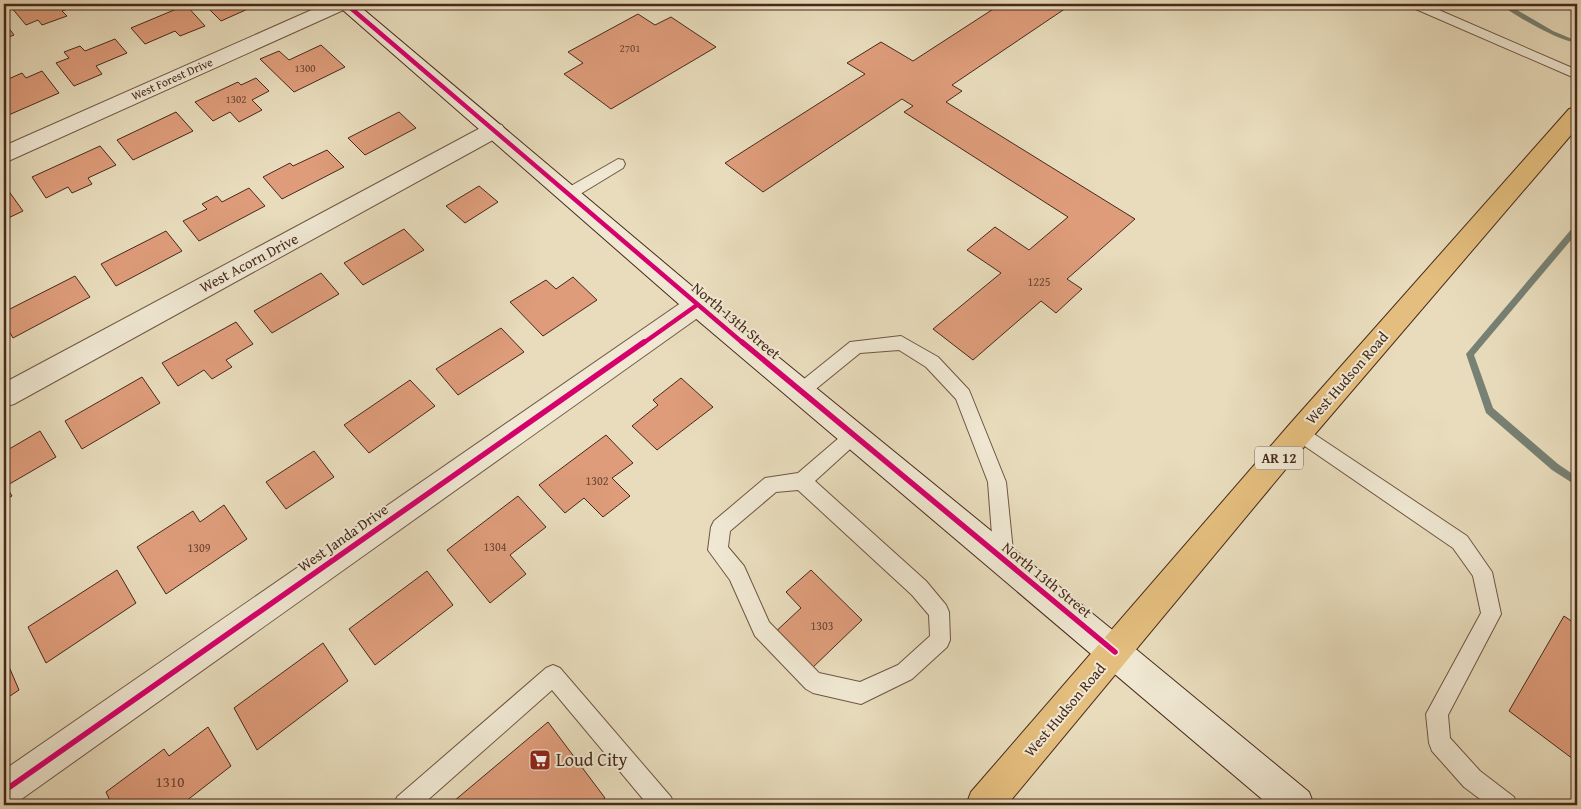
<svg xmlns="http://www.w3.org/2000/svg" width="1581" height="809" viewBox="0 0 1581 809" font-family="'Gentium Book Plus',serif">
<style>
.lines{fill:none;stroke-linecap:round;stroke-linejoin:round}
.stream{fill:#778174;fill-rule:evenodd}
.building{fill:#de9c7a;stroke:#47291b}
.lane-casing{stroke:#6f5643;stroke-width:2}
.street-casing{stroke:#6f5643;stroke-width:2}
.secondary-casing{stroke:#47291b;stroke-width:2}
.highway-casing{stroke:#47291b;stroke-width:2}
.lane{fill:#f0e8d3;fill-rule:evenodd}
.street{fill:#f0e8d3;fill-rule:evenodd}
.secondary{fill:#f0e8d3;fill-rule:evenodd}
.highway{fill:#e4be7e;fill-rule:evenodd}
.cycleway-far1-casing{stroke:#f0e8d3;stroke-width:7}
.cycleway-casing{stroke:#f0e8d3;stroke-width:9}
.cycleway-far1{stroke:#d6006c;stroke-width:4.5}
.cycleway{stroke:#d6006c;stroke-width:5.5}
.labels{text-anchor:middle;stroke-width:4;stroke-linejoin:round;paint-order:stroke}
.far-number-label{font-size:11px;fill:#6d4633}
.far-street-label{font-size:12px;fill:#47291b;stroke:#f0e8d3}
.number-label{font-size:12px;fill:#6d4633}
.shield{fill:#f0e8d3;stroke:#7a6252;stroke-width:1}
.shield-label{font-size:14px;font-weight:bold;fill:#47291b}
.street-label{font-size:15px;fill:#47291b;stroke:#f0e8d3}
.near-number-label{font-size:15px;fill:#6d4633}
.near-poi-label{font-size:18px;fill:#47291b;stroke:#f0e8d3;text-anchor:start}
</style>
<rect width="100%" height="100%" fill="#e8dcbc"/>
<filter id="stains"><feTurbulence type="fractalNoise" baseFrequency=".004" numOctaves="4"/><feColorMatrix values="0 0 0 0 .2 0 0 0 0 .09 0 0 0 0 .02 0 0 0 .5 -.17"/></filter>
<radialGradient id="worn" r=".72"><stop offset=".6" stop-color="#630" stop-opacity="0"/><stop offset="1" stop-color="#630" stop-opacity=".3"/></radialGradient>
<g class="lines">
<g class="stream">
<path d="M1500,4H1507L1553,31L1577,41L1576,42C1562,43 1512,14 1500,4Z"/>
<polygon points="1577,225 1577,233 1474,355 1493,408 1558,464 1577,477 1577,486 1552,470 1486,413 1466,354 1574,226"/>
</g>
</g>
<g class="building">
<polygon points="19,4 81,4 62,11 67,16 42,25 38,20 26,25 11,7"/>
<polygon points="204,4 259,4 221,21"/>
<polygon points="1001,4 1072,4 952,85 962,91 946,102 1135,219 1067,279 1082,289 1056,313 1041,301 973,360 933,329 1001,273 967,250 995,227 1029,250 1068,217 904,112 913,106 902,99 763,192 725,163 865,74 847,63 881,42 913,61"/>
<polygon points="186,5 205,26 180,36 175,31 145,44 131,28"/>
<polygon points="638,14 655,25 671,17 716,47 611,109 564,74 583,63 568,52"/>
<polygon points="4,22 14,35 4,39"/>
<polygon points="115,39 127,53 96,66 102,74 74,86 56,63 69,58 64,52 80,46 85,51"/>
<polygon points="321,45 345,67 294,92 260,59 279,51 289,60"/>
<polygon points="42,71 59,93 4,117 4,88 7,86 4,81 22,73 26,78"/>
<polygon points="256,78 269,91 252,100 262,110 239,122 230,112 213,121 195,102 238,82 241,85"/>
<polygon points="176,112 193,131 133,160 117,140"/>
<polygon points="399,112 416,128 365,155 348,138"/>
<polygon points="100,146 116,165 88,178 92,184 72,193 68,187 46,198 32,177"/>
<polygon points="327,150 344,167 282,199 263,177 290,163 293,166"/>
<polygon points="479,186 498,202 465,223 446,206"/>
<polygon points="249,188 265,206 199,241 183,221 207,209 202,204 217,196 222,202"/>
<polygon points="8,190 23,211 4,220 4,191"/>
<polygon points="404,229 424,250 363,285 344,263"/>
<polygon points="166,231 182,251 116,286 101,264"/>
<polygon points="321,273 339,294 272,333 254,311"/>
<polygon points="75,276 90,297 13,338 4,323 4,312"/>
<polygon points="573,277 597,300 543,336 510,302 546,280 556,289"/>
<polygon points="236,322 253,344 226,360 232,367 212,379 204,370 178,386 162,363"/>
<polygon points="501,328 524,352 458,395 436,369"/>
<polygon points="142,377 160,403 82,449 65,421"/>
<polygon points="681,378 713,407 657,450 632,426 658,405 653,400"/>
<polygon points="410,380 435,406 369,453 344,425"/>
<polygon points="40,431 56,457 6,486 12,496 4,500 4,452"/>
<polygon points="606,435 633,463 612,478 630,496 603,517 584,498 565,513 539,485"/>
<polygon points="314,451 334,477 286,509 266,482"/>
<polygon points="518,496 546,527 510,555 526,574 490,603 447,550"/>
<polygon points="224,505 247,539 166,594 137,547 193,511 200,522"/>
<polygon points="117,570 136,603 46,663 28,627"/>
<polygon points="811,570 862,620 808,672 772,635 801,608 786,592"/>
<polygon points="427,571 453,605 375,665 349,629"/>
<polygon points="1564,616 1577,625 1577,762 1509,711"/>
<polygon points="323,643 348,681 257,750 234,708"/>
<polygon points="4,655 19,690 4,700"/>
<polygon points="548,722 605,798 597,805 457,805 454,801"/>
<polygon points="208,727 231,766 181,805 112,805 106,792 164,749 169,756"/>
</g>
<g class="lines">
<g class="lane-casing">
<g id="lane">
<polygon points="1409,4 1425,4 1577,70 1577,79 1411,7"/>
<polygon points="618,159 623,160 625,164 623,168 572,199 567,200 562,199 560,195 562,191"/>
<polygon points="901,336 938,357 969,390 1006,482 1014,561 1011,567 1004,570 997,567 994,561 988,482 956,399 926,367 899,350 860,353 806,397 800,399 794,397 791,392 794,387 850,342"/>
<polygon points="1299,425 1305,428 1467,536 1492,572 1501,614 1448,715 1450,738 1480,771 1514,797 1517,805 1488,805 1464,787 1432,751 1429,743 1426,714 1481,613 1473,576 1453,548 1293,438 1290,433 1293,428"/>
<path d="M853,428L859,431L862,436L859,441L815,481L926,581L946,605L949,612L950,640L947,647L912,679L861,704L813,693L806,689L755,636L730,580L708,550L711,527L714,521L765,478L798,473L847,431ZM798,490L912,595L929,615L930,636L898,665L860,682L819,673L769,622L744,566L728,547L730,531L776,492Z"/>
<polygon points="553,665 560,668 671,797 674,805 648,805 552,690 422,805 394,805 397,797 546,668"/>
</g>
</g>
<g class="street-casing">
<g id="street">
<polygon points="325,4 351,4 348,8 4,163 4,146"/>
<polygon points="494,123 502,125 505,130 502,135 14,404 4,407 4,383 486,125"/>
<polygon points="697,295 706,298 710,305 706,312 16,803 4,805 4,770 688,298"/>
</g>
</g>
<g class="secondary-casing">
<polygon id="secondary" points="336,4 357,4 706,298 1126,641 1309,792 1314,805 1269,805 688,312"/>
</g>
<g class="highway-casing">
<polygon id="highway" points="1577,107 1577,128 1309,441 1007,805 966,805 971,792 1289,425 1569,109"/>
</g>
<use href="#lane" class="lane"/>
<use href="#street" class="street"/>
<use href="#secondary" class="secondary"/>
<use href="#highway" class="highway"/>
<g class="cycleway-far1-casing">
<g id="cycleway-far1">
<polyline points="346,4 744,344"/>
<polyline points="642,344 697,305"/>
</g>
</g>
<g class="cycleway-casing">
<g id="cycleway">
<polyline points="742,342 1115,652"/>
<polyline points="4,791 644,342"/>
</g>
</g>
<use href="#cycleway-far1" class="cycleway-far1"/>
<use href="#cycleway" class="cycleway"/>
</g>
<defs>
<g id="supermarket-square" transform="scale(1.125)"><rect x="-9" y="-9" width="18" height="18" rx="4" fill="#8f2418" stroke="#f0e8d3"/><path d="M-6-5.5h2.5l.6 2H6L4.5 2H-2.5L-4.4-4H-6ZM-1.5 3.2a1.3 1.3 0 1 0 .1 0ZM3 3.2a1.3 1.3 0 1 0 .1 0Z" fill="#fff"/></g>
</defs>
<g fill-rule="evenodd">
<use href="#supermarket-square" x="540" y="760"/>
</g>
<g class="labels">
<g class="far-number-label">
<text x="630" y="52">2701</text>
<text x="305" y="72">1300</text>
<text x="236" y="103">1302</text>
</g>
<g class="far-street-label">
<text transform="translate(172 79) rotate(-24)" y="4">West Forest Drive</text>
</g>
<g class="number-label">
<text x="1039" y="286">1225</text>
<text x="597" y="485">1302</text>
<text x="495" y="551">1304</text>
<text x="199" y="552">1309</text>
<text x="822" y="630">1303</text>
</g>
<rect class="shield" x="1255" y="446.5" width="48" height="23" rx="4"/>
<g class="shield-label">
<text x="1279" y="463">AR 12</text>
</g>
<g class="street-label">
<text transform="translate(249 263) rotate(-28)" y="5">West Acorn Drive</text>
<text transform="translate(736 321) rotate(40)" y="5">North 13th Street</text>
<text transform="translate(1347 378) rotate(-49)" y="5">West Hudson Road</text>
<text transform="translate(343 538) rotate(-35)" y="5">West Janda Drive</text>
<text transform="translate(1047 580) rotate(39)" y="5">North 13th Street</text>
<text transform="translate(1065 710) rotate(-50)" y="5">West Hudson Road</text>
</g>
<g class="near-number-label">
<text x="170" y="787">1310</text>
</g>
<g class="near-poi-label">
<text x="556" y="766">Loud City</text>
</g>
</g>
<rect width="1581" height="809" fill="none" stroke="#e8dcbc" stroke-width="20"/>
<rect x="5" y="5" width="1571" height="799" fill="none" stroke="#47291b" stroke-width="2.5"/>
<rect x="10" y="10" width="1561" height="789" fill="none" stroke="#47291b"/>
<rect width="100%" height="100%" filter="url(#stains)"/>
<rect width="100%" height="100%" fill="url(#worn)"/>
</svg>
